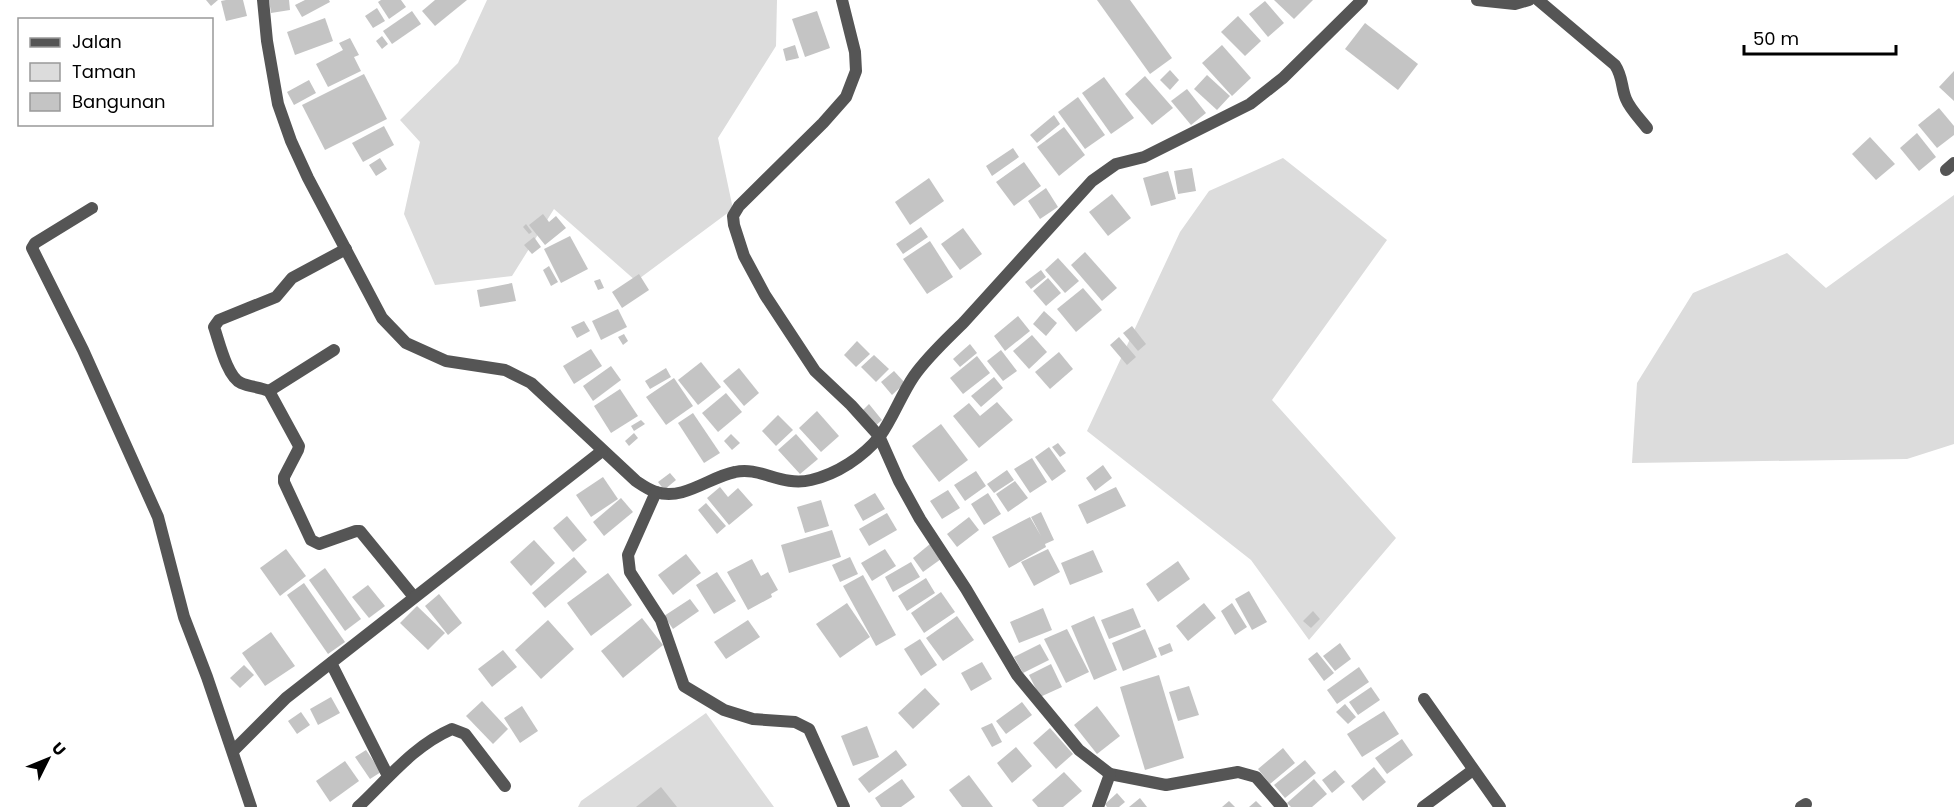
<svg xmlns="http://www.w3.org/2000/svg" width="1954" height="807" viewBox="0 0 1954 807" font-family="Poppins,sans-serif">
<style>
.green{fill:#dcdcdc}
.building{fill:#c4c4c4}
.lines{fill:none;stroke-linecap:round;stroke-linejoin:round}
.minor{stroke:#555;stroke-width:12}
</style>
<rect width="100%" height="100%" fill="#fff"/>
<g class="green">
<polygon points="487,0 777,0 776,46 718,138 733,209 636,281 554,209 512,276 435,285 404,214 420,142 400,120 458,63"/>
<polygon points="1283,158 1387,240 1272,400 1396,538 1309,640 1251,560 1087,431 1180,232 1209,191"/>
<polygon points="1954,195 1954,444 1907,459 1632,463 1637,383 1693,293 1787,253 1826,288"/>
<polygon points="706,713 774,807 578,807 581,801"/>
</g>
<g class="building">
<polygon points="206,0 218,0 211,6"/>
<polygon points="226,0 243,0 247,16 226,21 221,1"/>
<polygon points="269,0 289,0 290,10 271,13"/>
<polygon points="305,0 329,0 330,2 302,17 295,5"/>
<polygon points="381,0 401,0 406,7 389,19 378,2"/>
<polygon points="435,0 467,0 435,26 422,11"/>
<polygon points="1097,0 1130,0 1172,58 1150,74"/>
<polygon points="1274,0 1313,0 1294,19"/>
<polygon points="1265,1 1284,23 1268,37 1249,14"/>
<polygon points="377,8 385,21 373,28 365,16"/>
<polygon points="412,11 421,24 392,44 383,31"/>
<polygon points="817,11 830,48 805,57 792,19"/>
<polygon points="1238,16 1261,41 1245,56 1221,32"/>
<polygon points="325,18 333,41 295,55 287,32"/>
<polygon points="1365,23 1418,64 1398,90 1345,49"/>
<polygon points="382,36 388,44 382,49 376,41"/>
<polygon points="350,38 359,55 354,57 361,71 328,87 316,64 343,50 339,43"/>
<polygon points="795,45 799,58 786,61 783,49"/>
<polygon points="1222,45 1251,78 1232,96 1202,63"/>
<polygon points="1170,70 1179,80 1170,90 1160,80"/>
<polygon points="1954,71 1954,101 1939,87"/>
<polygon points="364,74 387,119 325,150 302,105"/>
<polygon points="1207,75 1230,96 1217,110 1194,89"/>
<polygon points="1145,76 1173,108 1152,125 1125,94"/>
<polygon points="1104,77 1134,118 1111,134 1082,93"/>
<polygon points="309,80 316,93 294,105 287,92"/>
<polygon points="1187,89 1206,113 1191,125 1171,101"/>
<polygon points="1078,97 1105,135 1085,149 1058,112"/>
<polygon points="1939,108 1954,126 1954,135 1937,148 1918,125"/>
<polygon points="1054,115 1060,124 1037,143 1030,135"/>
<polygon points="384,126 394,145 363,162 352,143"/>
<polygon points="1064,127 1085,155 1059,176 1037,147"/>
<polygon points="1917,133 1936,157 1919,171 1900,148"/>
<polygon points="1870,137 1895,164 1876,180 1852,154"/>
<polygon points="1013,148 1019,157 992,176 986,166"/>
<polygon points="380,158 387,169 376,176 369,165"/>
<polygon points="1024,162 1041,186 1014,206 996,182"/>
<polygon points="1192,168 1196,191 1178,194 1174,171"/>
<polygon points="1168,171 1176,199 1151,206 1143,178"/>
<polygon points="929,178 944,201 910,225 895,202"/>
<polygon points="1046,188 1058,207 1040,219 1028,201"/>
<polygon points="1112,194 1131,218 1108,236 1089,212"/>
<polygon points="543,214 549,222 556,216 566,228 545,245 529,225"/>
<polygon points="526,224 532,232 529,234 523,227"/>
<polygon points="921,227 928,237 903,254 896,244"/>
<polygon points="963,228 982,254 960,270 941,244"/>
<polygon points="570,236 588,269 561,283 544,249"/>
<polygon points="534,237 541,247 532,254 524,245"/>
<polygon points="930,241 953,277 927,294 903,259"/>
<polygon points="1085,252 1117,288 1102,301 1071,265"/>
<polygon points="1058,258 1079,281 1065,293 1045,270"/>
<polygon points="549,266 558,282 551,286 543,270"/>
<polygon points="1041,270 1046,277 1031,289 1025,282"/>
<polygon points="639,274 649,290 622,308 612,292"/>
<polygon points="1048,278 1061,293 1046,306 1033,291"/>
<polygon points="600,279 604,288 598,290 594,281"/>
<polygon points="512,283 516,301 480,307 477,290"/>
<polygon points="1083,288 1102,310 1076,332 1057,309"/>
<polygon points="618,309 627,327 601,340 592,321"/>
<polygon points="1044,311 1057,323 1046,336 1033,324"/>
<polygon points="1018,316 1030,331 1005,351 994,336"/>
<polygon points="584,321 590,331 577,338 571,327"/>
<polygon points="1132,326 1146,344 1138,351 1123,333"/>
<polygon points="624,334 628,341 623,345 618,337"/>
<polygon points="1032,335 1047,352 1029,369 1013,351"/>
<polygon points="1119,337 1136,357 1127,365 1110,345"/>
<polygon points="857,341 870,354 856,367 844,355"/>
<polygon points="970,344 977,353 960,367 953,359"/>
<polygon points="591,349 602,366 574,384 563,366"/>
<polygon points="1001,350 1017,371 1003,381 987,361"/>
<polygon points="1059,352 1073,369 1050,389 1035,372"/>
<polygon points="874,355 889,369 876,382 861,367"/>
<polygon points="977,356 990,373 963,394 950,378"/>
<polygon points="701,362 721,387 698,405 678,380"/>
<polygon points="611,366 621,380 593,401 583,386"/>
<polygon points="666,368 671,377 650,389 645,381"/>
<polygon points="739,368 759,393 744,406 723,381"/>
<polygon points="894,371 905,383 892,395 881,382"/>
<polygon points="994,377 1003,388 981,407 971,396"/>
<polygon points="674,378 693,406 666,425 646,397"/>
<polygon points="620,389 638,416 611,433 594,406"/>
<polygon points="726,393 742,412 718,432 702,413"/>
<polygon points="997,402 1013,420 979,448 953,416 969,403 980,416"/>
<polygon points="869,404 882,420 874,427 861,412"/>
<polygon points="817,411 839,436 821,452 799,428"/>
<polygon points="693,413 720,453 704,463 678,423"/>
<polygon points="778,415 793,430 776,446 762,431"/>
<polygon points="641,420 645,424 634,431 631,426"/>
<polygon points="941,424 968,460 939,482 912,446"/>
<polygon points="634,433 638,438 629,446 625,441"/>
<polygon points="731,434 740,443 732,450 724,441"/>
<polygon points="796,434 818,459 800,474 778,450"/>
<polygon points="1058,443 1066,453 1060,457 1052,447"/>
<polygon points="1049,447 1066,471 1052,481 1035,457"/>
<polygon points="1032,458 1047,482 1030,493 1014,469"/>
<polygon points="1103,465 1112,478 1095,491 1086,478"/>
<polygon points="1007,470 1014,480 994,493 987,484"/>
<polygon points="976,471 986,486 965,501 954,485"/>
<polygon points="670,473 676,480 664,490 658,482"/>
<polygon points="603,477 618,499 591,517 576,495"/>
<polygon points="1015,481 1028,498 1008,512 996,494"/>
<polygon points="720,487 728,497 738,488 753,505 729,525 707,498"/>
<polygon points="1116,487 1126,506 1087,524 1078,505"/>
<polygon points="948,490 960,508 942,519 930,501"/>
<polygon points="875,493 885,509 863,521 854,505"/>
<polygon points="988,493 1001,514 984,525 971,504"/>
<polygon points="621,498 633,512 604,536 593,522"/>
<polygon points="821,500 829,526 805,533 797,507"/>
<polygon points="706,503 726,526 717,534 698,510"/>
<polygon points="1041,512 1054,540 1045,544 1046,547 1009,568 992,537 1030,517 1041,536 1031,517"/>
<polygon points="887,513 897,530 869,546 859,529"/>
<polygon points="567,516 587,540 573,552 553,528"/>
<polygon points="969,517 979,530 957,547 947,534"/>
<polygon points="832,530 841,557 789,573 781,545"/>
<polygon points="534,540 555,563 531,586 510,562"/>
<polygon points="930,544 941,559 923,572 913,558"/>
<polygon points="286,549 306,576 280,596 260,568"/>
<polygon points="885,549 896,566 872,581 861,563"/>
<polygon points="1048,549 1060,572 1034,586 1021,562"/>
<polygon points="1093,550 1103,572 1070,585 1061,563"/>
<polygon points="686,554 701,573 673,595 658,575"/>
<polygon points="574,557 587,572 545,608 532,593"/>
<polygon points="850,557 858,574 840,582 832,565"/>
<polygon points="752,559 761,576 768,572 778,590 771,594 772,597 748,610 727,572"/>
<polygon points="1178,561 1190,579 1158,602 1146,584"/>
<polygon points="911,562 920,577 893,592 885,577"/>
<polygon points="325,568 361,619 345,631 309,580"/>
<polygon points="717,572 736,601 714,614 696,585"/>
<polygon points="608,573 632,605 591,636 567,603"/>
<polygon points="863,575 896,635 876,646 843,586"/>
<polygon points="926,578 935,593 907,611 898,596"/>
<polygon points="304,583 345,642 328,654 287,595"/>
<polygon points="368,585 385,606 369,618 352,597"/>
<polygon points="1249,591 1267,622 1252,630 1235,599"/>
<polygon points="941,592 955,612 924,633 911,613"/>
<polygon points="439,594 462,623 448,635 425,606"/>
<polygon points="690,599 699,611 673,629 664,616"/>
<polygon points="847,603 870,637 840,658 816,624"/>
<polygon points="1204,603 1216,618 1188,641 1176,626"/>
<polygon points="1232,603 1247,627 1235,635 1221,611"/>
<polygon points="417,606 445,633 428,650 400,623"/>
<polygon points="1043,608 1052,630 1019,643 1010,622"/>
<polygon points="1133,608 1141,627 1109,639 1101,620"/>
<polygon points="1313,611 1320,619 1311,628 1303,621"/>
<polygon points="957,616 974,640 943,661 926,638"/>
<polygon points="1094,616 1117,670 1094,680 1071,626"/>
<polygon points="642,618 663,645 623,678 601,651"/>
<polygon points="548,620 574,649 541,679 515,650"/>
<polygon points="748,620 760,637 726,659 714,642"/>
<polygon points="1067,629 1089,672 1066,683 1044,639"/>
<polygon points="1145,629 1157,657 1123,671 1112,643"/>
<polygon points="271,632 295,666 265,686 242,653"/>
<polygon points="920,639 937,665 921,676 904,649"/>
<polygon points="1170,643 1173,651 1161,656 1158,648"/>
<polygon points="1340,643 1351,659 1335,671 1323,656"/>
<polygon points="1040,644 1049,660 1023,673 1014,657"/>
<polygon points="503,650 517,667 492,687 478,669"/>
<polygon points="1317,652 1334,673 1324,681 1308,659"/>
<polygon points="982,662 992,679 971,691 961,673"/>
<polygon points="1051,664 1062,687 1040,697 1029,675"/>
<polygon points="244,665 254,675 240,688 230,678"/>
<polygon points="1359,667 1369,682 1337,704 1327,690"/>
<polygon points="1159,675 1184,758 1145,770 1120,687"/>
<polygon points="1189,686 1199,715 1178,721 1169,692"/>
<polygon points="1371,687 1380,700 1358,715 1349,702"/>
<polygon points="925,688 940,704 913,729 898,713"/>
<polygon points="331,697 340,713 318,725 310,709"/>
<polygon points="482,701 508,729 493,744 466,716"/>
<polygon points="1022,702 1032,715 1006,734 996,721"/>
<polygon points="1345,704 1356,717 1348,724 1336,712"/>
<polygon points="522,706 538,731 520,743 504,718"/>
<polygon points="1097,706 1120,736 1097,754 1074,725"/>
<polygon points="1384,711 1399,734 1362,757 1347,734"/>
<polygon points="301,712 310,725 297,734 288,721"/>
<polygon points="992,723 1002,742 992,747 981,728"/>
<polygon points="867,726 879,757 853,766 841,736"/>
<polygon points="1050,728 1073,754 1056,769 1033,743"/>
<polygon points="1402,739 1413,755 1387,774 1375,758"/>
<polygon points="1016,747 1032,766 1012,783 997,763"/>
<polygon points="1283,748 1295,763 1270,784 1258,769"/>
<polygon points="366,750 381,772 370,779 355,757"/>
<polygon points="896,750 907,765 869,793 858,779"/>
<polygon points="1305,760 1316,773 1285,798 1274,785"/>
<polygon points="345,761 359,781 330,802 316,781"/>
<polygon points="1374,767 1386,782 1363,801 1351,786"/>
<polygon points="1335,770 1345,782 1332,793 1322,780"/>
<polygon points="1064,772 1082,791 1063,807 1038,807 1032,800"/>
<polygon points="969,775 993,807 962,807 949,790"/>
<polygon points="902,779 915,797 901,807 881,807 875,798"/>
<polygon points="1314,779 1327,794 1312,807 1291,807 1287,803"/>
<polygon points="661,787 677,807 636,807"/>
<polygon points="1117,793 1125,802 1119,807 1107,807 1105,804"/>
<polygon points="1140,798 1147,807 1129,807"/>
<polygon points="1229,801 1235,807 1222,807"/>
<polygon points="1256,801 1262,807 1249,807"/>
</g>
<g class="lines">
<g class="minor">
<path d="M263,0L267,41L278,104L291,141L308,178L382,318L406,343L446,361L505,370L531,383L636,481C642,485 649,490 656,492C684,501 709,477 735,472C760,466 781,487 811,480C837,474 863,457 880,436C893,418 901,395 914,376C928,356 947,339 964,322L1092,181L1116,164L1144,157L1250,104L1283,78L1362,0"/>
<polyline points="842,0 855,52 856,71 846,97 823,123 739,206 733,216 734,225 744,256 765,295 815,371 851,405 879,436 899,481 920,519 966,589 1017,675 1079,750 1110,774 1166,785 1238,772 1256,777 1282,807"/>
<polyline points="1477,0 1515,4 1529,0"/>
<path d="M1538,0L1615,65C1623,77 1621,87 1626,99C1630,109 1640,119 1647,128"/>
<polyline points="1946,170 1954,163"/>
<polyline points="92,208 35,243 32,248 83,350 158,517 184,617 207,677 251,807"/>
<path d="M346,249L292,278L276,297L219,320L214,327C219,341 227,377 241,383C250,387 260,387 269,391L299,446L298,450L284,477V482L311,540L319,544L356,531H360L414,597"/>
<polyline points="269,391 334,350"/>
<polyline points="656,492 628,555 630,572 661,620 684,686 724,710 753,719 795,722 809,729 844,807"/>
<polyline points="331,663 388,776"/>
<polyline points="1424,699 1500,807"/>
<polyline points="233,751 286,698 602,451"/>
<path d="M358,807C388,779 413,746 452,729L465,734L505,786"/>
<polyline points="1098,807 1110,774"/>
<polyline points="1423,807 1473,770"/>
<polyline points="1801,807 1806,804"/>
</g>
</g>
<rect x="18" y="18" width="195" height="108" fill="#ffffff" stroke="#999999" stroke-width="1.5"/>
<rect x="30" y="38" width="30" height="9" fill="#555555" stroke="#999999" stroke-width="1.5"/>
<text x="72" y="48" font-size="18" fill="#000000">Jalan</text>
<rect x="30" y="63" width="30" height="18" fill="#dcdcdc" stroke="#999999" stroke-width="1.5"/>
<text x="72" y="78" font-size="18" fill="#000000">Taman</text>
<rect x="30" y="93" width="30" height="18" fill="#c4c4c4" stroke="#999999" stroke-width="1.5"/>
<text x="72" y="108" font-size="18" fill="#000000">Bangunan</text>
<g transform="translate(48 759) rotate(47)" stroke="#ffffff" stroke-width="4.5" paint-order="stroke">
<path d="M0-4.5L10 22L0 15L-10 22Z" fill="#000000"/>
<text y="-9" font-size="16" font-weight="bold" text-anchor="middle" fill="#000000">U</text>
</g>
<path d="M1744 45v9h152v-9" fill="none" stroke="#000000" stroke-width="3"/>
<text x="1753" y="45" font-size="18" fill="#000000" stroke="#ffffff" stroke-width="4.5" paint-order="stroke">50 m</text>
</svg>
